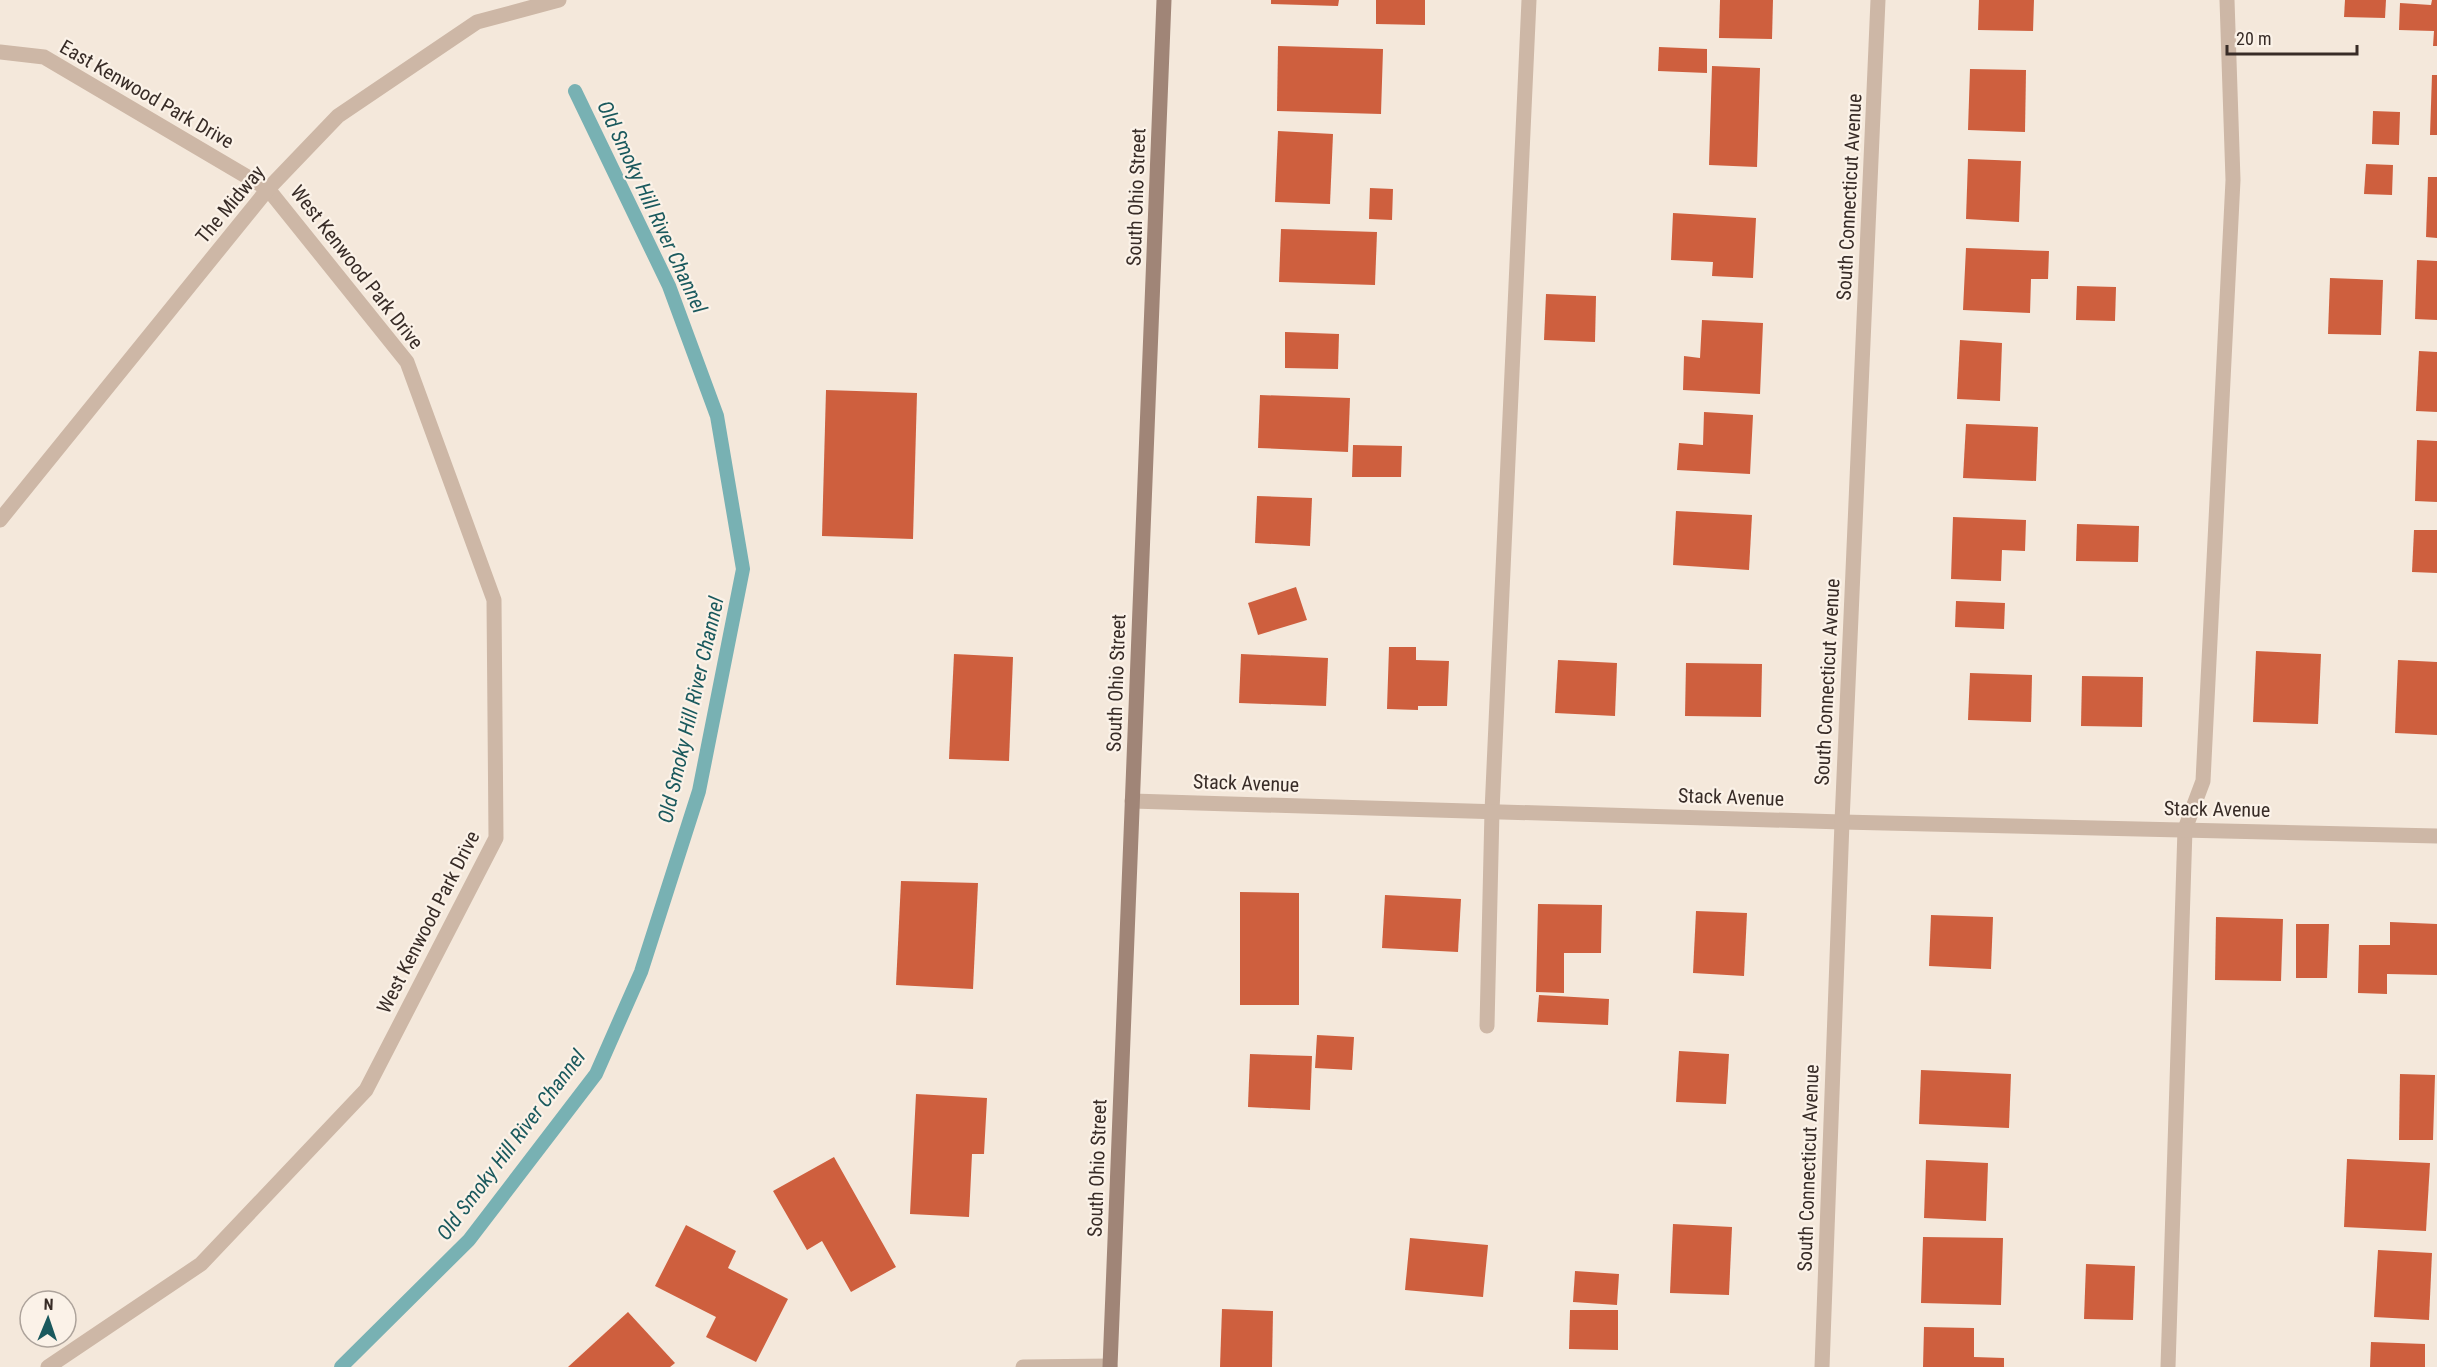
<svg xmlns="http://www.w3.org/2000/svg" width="2437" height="1367" viewBox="0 0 2437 1367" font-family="'Roboto Condensed',sans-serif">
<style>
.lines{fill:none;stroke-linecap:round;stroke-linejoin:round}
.stream{stroke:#78b1b3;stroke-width:14}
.building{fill:#ce5f3e}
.lane{stroke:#cdb7a6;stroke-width:15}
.street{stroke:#cdb7a6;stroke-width:15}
.secondary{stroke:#a08577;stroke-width:15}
.labels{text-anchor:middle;stroke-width:4.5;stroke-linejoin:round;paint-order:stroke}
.street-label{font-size:20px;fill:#382c27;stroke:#fbf2e8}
.water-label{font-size:21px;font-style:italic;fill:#1a595d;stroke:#fbf2e8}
</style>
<rect width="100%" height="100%" fill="#f4e8db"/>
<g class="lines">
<polyline class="stream" points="341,1367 469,1240 596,1074 641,972 699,791 743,569 717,416 669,286 575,91"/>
</g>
<g class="building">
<polygon points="1271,0 1339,0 1338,6 1271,4"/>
<polygon points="1376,0 1425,0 1425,25 1376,24"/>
<polygon points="1720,0 1773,0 1772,39 1719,38"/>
<polygon points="1979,0 2034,0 2033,31 1978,30"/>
<polygon points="2345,0 2386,0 2385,18 2344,17"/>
<polygon points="2432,0 2437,0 2437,46 2433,46 2434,31 2399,30 2400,3 2431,5"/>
<polygon points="1278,46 1383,49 1381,114 1277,111"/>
<polygon points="1659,47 1707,49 1707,73 1658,71"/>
<polygon points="1712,66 1760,68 1757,167 1709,165"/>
<polygon points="1970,69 2026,70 2025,132 1968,130"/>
<polygon points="2432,75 2437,75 2437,135 2430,135"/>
<polygon points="2373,111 2400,112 2399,145 2372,144"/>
<polygon points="1278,131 1333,134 1330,204 1275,202"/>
<polygon points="1968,159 2021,161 2019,222 1966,219"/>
<polygon points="2366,164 2393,165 2392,195 2364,194"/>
<polygon points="2428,177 2437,177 2437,238 2426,237"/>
<polygon points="1370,188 1393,189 1392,220 1369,219"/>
<polygon points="1673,213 1756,218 1753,278 1712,276 1713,262 1671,260"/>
<polygon points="1281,229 1377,232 1375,285 1279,282"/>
<polygon points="1966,248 2049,251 2048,279 2031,279 2030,313 1963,310"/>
<polygon points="2417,260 2437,261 2437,320 2415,319"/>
<polygon points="2330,278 2383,280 2381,335 2328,334"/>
<polygon points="2077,286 2116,287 2115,321 2076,320"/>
<polygon points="1546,294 1596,296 1595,342 1544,340"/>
<polygon points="1702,320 1763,323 1760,394 1683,390 1684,356 1700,358"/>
<polygon points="1285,332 1339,334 1338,369 1285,368"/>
<polygon points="1960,340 2002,343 2000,401 1957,399"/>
<polygon points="2419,351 2437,352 2437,412 2416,411"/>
<polygon points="826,390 917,393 913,539 822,536"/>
<polygon points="1260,395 1350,398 1348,452 1258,448"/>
<polygon points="1704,412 1753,415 1750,474 1677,470 1679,443 1703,445"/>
<polygon points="1966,424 2038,427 2036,481 1963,478"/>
<polygon points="2417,440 2437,441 2437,502 2415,501"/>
<polygon points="1353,445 1402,446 1401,477 1352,477"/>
<polygon points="1257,496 1312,498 1310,546 1255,543"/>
<polygon points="1676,511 1752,515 1749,570 1673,565"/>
<polygon points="1953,517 2026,520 2025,551 2002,550 2001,581 1951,579"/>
<polygon points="2077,524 2139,526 2138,562 2076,561"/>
<polygon points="2414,530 2437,530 2437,573 2412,572"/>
<polygon points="1296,587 1307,620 1258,635 1248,603"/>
<polygon points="1956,601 2005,603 2004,629 1955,627"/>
<polygon points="1389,647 1416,647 1416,660 1449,661 1447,706 1418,706 1418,710 1387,709"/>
<polygon points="2256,651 2321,654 2318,724 2253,722"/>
<polygon points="954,654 1013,657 1009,761 949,759"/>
<polygon points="1241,654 1328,658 1326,706 1239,703"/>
<polygon points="1558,660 1617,663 1615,716 1555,713"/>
<polygon points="2398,660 2437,662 2437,735 2395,733"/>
<polygon points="1686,663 1762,664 1761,717 1685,716"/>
<polygon points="1970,673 2032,675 2031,722 1968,720"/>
<polygon points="2082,676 2143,677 2142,727 2081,726"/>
<polygon points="901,881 978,883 973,989 896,985"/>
<polygon points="1240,892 1299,893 1299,1005 1240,1005"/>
<polygon points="1385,895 1461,899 1458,952 1382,948"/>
<polygon points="1538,904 1602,905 1601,953 1564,953 1564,993 1536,992"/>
<polygon points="1696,911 1747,913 1744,976 1693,973"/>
<polygon points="1931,915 1993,917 1991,969 1929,966"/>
<polygon points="2216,917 2283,919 2281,981 2215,980"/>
<polygon points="2390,922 2437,924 2437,975 2387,974 2387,994 2358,993 2359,945 2390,945"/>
<polygon points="2296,924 2329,924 2327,978 2296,978"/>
<polygon points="1539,995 1609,999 1608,1025 1537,1022"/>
<polygon points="1317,1035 1354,1037 1352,1070 1315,1068"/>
<polygon points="1679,1051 1729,1054 1726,1104 1676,1102"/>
<polygon points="1250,1054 1312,1056 1310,1110 1248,1107"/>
<polygon points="1921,1070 2011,1074 2009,1128 1919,1124"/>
<polygon points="2400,1074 2435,1075 2433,1140 2399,1140"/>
<polygon points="916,1094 987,1098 984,1154 972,1154 969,1217 910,1214"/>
<polygon points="834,1157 896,1267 851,1292 822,1241 807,1250 773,1191"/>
<polygon points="2347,1159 2430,1163 2426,1231 2344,1227"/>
<polygon points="1926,1160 1988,1163 1986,1221 1924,1218"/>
<polygon points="1673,1224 1732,1227 1729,1295 1670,1293"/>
<polygon points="686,1225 736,1251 728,1268 788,1299 756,1362 706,1337 716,1317 655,1286"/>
<polygon points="1923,1237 2003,1238 2001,1305 1921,1303"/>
<polygon points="1410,1238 1488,1245 1483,1297 1405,1290"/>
<polygon points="2378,1250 2432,1253 2429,1320 2374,1317"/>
<polygon points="2086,1264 2135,1266 2133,1320 2084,1319"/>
<polygon points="1575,1271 1619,1274 1617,1305 1573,1302"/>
<polygon points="1222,1309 1273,1311 1272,1367 1220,1367"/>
<polygon points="1570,1310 1618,1310 1618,1350 1569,1349"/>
<polygon points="628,1312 675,1363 670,1367 568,1367"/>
<polygon points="1924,1327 1974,1328 1974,1357 2004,1358 2004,1367 1923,1367"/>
<polygon points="2371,1342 2425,1344 2425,1367 2370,1367"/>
</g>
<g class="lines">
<g class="lane">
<polyline points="1487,1026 1492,811 1529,0"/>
<polyline points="2168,1367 2185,829 2203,781 2233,180 2227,0"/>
</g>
<g class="street">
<polyline points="0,52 44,57 268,189 407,362 494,600 496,838 366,1090 201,1264 48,1367"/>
<polyline points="0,520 268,189 338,116 477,22 559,0"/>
<polyline points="1132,801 1842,822 2437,836"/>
<polyline points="1023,1367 1110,1366"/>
<polyline points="1822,1367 1842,822 1878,0"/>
</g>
<polyline class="secondary" points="1110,1367 1164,0"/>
</g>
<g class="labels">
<g class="street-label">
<text transform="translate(147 94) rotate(30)" y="7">East Kenwood Park Drive</text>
<text transform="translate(1136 197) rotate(-88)" y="7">South Ohio Street</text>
<text transform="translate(1849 197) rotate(-87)" y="7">South Connecticut Avenue</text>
<text transform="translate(230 204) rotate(-50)" y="7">The Midway</text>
<text transform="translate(357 267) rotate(52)" y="7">West Kenwood Park Drive</text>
<text transform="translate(1827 682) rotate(-87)" y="7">South Connecticut Avenue</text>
<text transform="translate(1116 683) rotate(-88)" y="7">South Ohio Street</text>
<text transform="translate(1246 783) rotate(2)" y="7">Stack Avenue</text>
<text transform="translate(1731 797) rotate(2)" y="7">Stack Avenue</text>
<text transform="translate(2217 809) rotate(1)" y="7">Stack Avenue</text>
<text transform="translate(428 922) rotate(-63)" y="7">West Kenwood Park Drive</text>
<text transform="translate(1097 1168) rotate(-88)" y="7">South Ohio Street</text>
<text transform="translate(1808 1168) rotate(-88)" y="7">South Connecticut Avenue</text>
</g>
<g class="water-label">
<text transform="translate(652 207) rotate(65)" y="7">Old Smoky Hill River Channel</text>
<text transform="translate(691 710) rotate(-77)" y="7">Old Smoky Hill River Channel</text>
<text transform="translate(511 1145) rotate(-53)" y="7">Old Smoky Hill River Channel</text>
</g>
</g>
<g transform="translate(48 1319) rotate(2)"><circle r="28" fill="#fbf2e8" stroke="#ada39b" stroke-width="1.5"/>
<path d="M0-4.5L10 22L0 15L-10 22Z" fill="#1a595d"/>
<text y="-9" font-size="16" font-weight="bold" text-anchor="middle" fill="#382c27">N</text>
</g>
<path d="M2227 45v9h130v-9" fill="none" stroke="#382c27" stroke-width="3"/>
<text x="2236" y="45" font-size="18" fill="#382c27" stroke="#fbf2e8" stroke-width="4.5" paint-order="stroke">20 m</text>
</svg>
